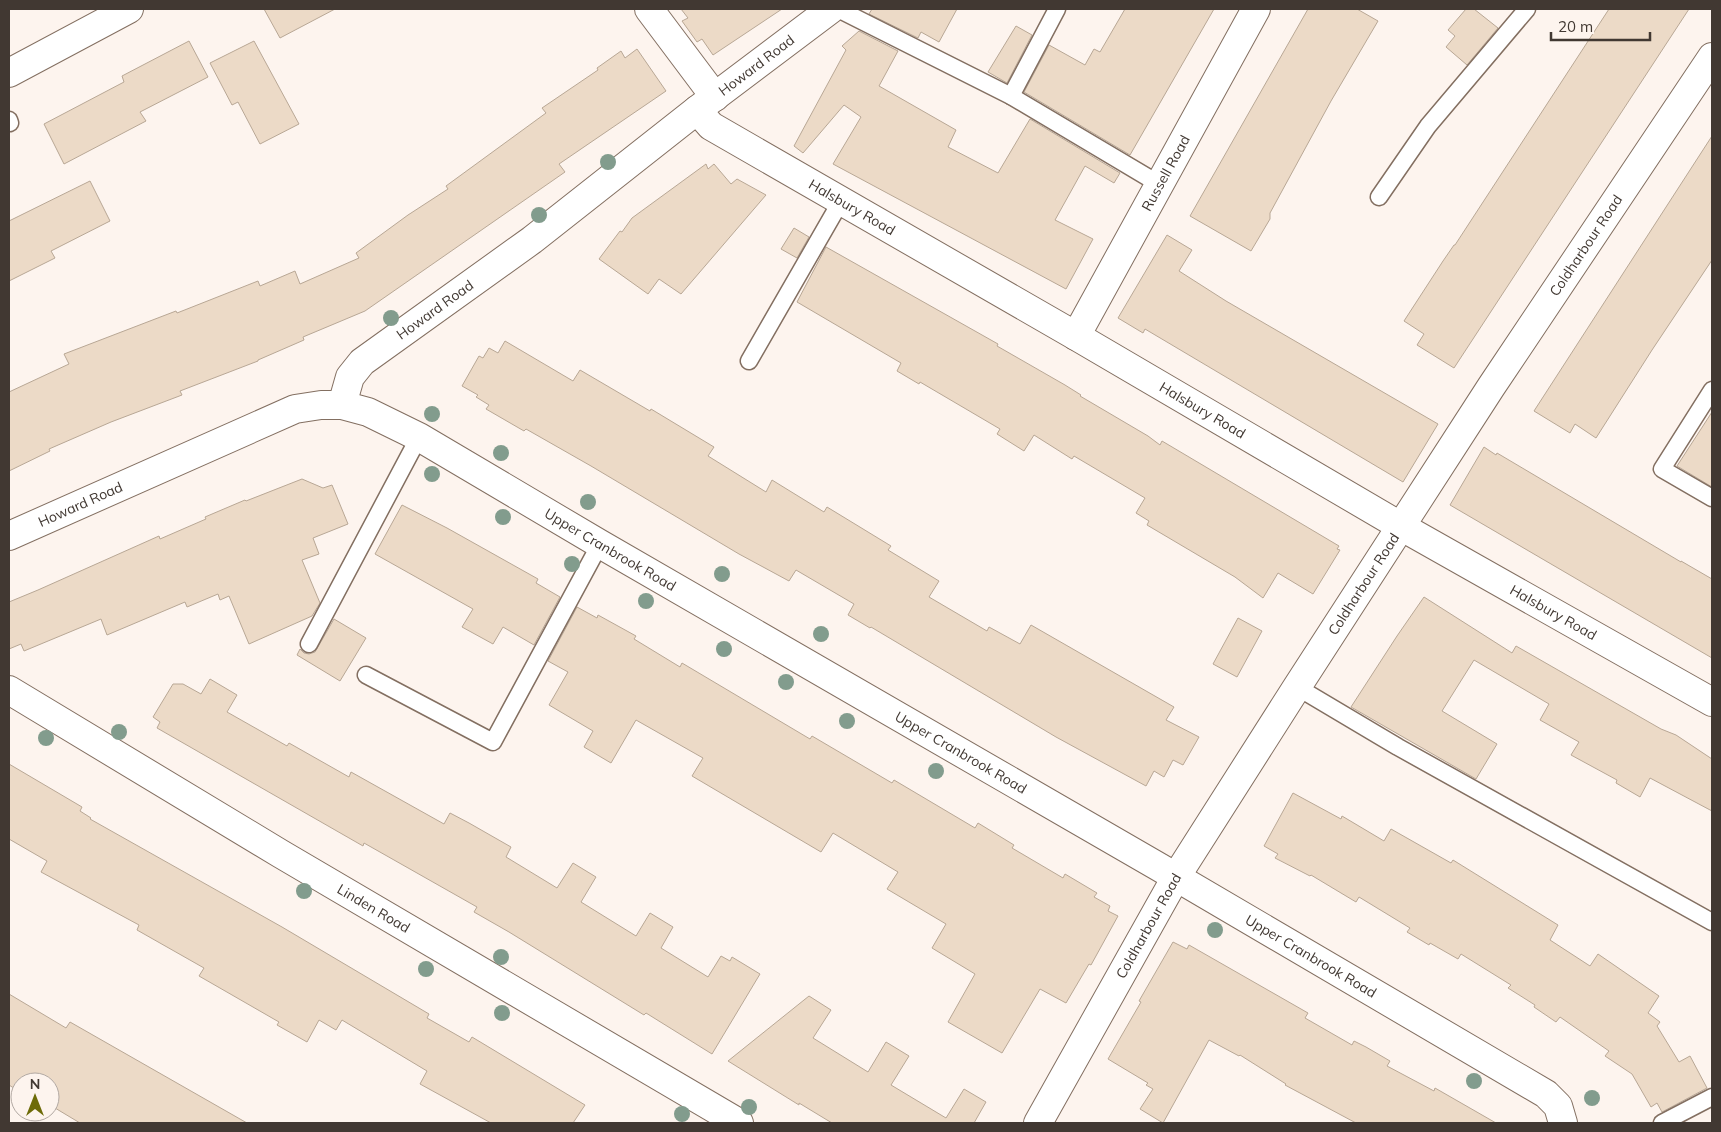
<svg xmlns="http://www.w3.org/2000/svg" width="1721" height="1132" viewBox="0 0 1721 1132" font-family="Mulish,sans-serif">
<style>
.building{fill:#ecdac7;stroke:#b8a795}
.lines{fill:none;stroke-linecap:round;stroke-linejoin:round}
.service-casing{stroke:#836f61;stroke-width:19}
.minor-casing{stroke:#836f61;stroke-width:30}
.secondary-casing{stroke:#836f61;stroke-width:30}
.service{stroke:#fff;stroke-width:16}
.minor{stroke:#fff;stroke-width:28}
.secondary{stroke:#fff;stroke-width:28}
.tree{fill:#829c8d}
.labels{text-anchor:middle;stroke-width:5;stroke-linejoin:round;paint-order:stroke}
.street-label{font-size:14px;fill:#413832;stroke:#fdf4ee}
</style>
<rect width="100%" height="100%" fill="#fdf4ee"/>
<g class="building">
<polygon points="264,9 335,9 280,38"/>
<polygon points="681,9 782,9 713,55 702,39 697,42 682,21 688,18"/>
<polygon points="872,9 957,9 939,42 921,32 918,38 869,14"/>
<polygon points="1125,9 1214,9 1130,155 1024,92 1049,45 1085,65 1094,49 1100,52"/>
<polygon points="1308,9 1357,9 1378,21 1331,101 1270,213 1270,219 1251,251 1190,216"/>
<polygon points="1466,9 1474,9 1498,28 1467,65 1446,47 1455,36 1448,30"/>
<polygon points="1609,9 1689,9 1454,368 1417,345 1424,334 1404,321 1443,261 1454,245 1455,245"/>
<polygon points="1016,26 1032,35 1007,83 988,72"/>
<polygon points="859,31 898,51 879,86 956,130 948,147 998,173 1030,119 1120,173 1114,183 1085,166 1055,220 1093,239 1066,289 833,164 861,117 844,105 803,153 794,146 846,50 842,46"/>
<polygon points="189,41 208,77 140,112 146,121 64,164 44,124 124,82 122,76"/>
<polygon points="254,41 299,124 260,144 238,102 232,105 210,63"/>
<polygon points="637,49 666,91 559,164 565,172 365,311 303,337 304,340 258,360 258,361 180,391 182,395 111,422 49,449 50,451 9,471 9,392 69,364 64,354 176,311 177,313 258,281 260,286 295,271 300,284 359,258 356,253 408,215 448,189 446,186 546,113 542,108 598,70 597,68 621,51 625,58"/>
<polygon points="1712,136 1712,260 1652,350 1596,438 1575,424 1570,433 1534,411"/>
<polygon points="706,164 708,169 714,164 731,184 737,179 766,195 681,294 659,279 648,294 599,259 620,231 622,232 632,218"/>
<polygon points="90,181 110,221 51,251 55,258 9,281 9,221"/>
<polygon points="794,228 809,237 797,258 781,249"/>
<polygon points="1167,235 1192,250 1179,271 1226,301 1438,424 1403,482 1145,329 1143,333 1118,318"/>
<polygon points="826,247 998,344 997,346 1065,385 1081,395 1080,396 1148,436 1160,445 1162,441 1339,546 1337,549 1340,550 1313,594 1278,573 1263,598 1235,577 1147,525 1149,521 1136,513 1145,498 1074,456 1072,459 1034,435 1024,451 997,434 1000,429 920,382 919,384 897,371 901,363 797,302"/>
<polygon points="505,341 573,381 580,370 650,411 651,409 714,447 708,456 766,492 772,480 824,512 827,507 891,546 888,550 939,581 929,597 987,631 989,627 1020,644 1031,625 1174,707 1166,720 1199,737 1183,765 1173,760 1164,777 1154,771 1146,786 1056,737 871,627 870,628 848,615 854,604 796,570 789,581 739,554 591,466 526,429 524,431 486,409 489,405 476,397 478,395 462,386 479,356 483,358 489,348 498,353"/>
<polygon points="1712,412 1712,487 1677,466"/>
<polygon points="1484,447 1496,455 1497,453 1681,562 1681,561 1712,579 1712,658 1450,505"/>
<polygon points="302,479 323,488 332,485 348,524 313,538 319,554 302,560 320,603 312,616 249,644 229,596 220,600 218,594 187,607 185,602 107,635 101,619 24,651 21,644 9,649 9,602 38,590 159,536 160,539 206,519 205,517 245,500 246,501"/>
<polygon points="402,505 447,528 538,579 536,583 560,597 534,645 503,627 493,644 462,627 473,609 375,554"/>
<polygon points="1424,597 1512,653 1516,646 1661,729 1676,735 1712,759 1712,811 1650,778 1640,797 1616,783 1617,780 1571,755 1579,742 1540,720 1549,704 1474,660 1442,711 1497,744 1476,779 1351,707 1397,636"/>
<polygon points="577,607 597,618 598,615 636,636 634,639 680,667 682,663 810,739 812,736 892,783 894,780 975,828 978,823 1014,845 1012,848 1063,878 1065,874 1097,893 1094,897 1110,906 1108,911 1118,916 1091,965 1089,964 1066,1003 1040,989 1002,1053 948,1022 975,974 932,948 946,924 887,889 898,872 833,833 821,852 692,776 703,758 636,720 611,763 584,747 593,731 549,705 568,672 548,661"/>
<polygon points="1238,618 1262,631 1237,677 1213,664"/>
<polygon points="334,619 366,638 340,681 297,655 300,649 304,653 309,654 315,652"/>
<polygon points="210,679 237,695 227,712 287,746 289,743 349,777 351,772 444,824 450,813 469,823 511,847 506,857 557,888 573,863 596,877 581,902 636,936 650,913 673,927 661,948 708,977 721,956 730,961 732,957 760,974 712,1054 646,1013 644,1015 509,932 474,912 477,907 364,843 363,846 157,728 160,722 153,717 173,684 183,684 201,694"/>
<polygon points="9,764 82,807 80,811 91,818 90,819 282,927 429,1014 427,1018 469,1042 472,1037 585,1105 573,1123 491,1123 420,1084 427,1071 342,1020 336,1030 319,1020 307,1042 277,1025 279,1022 199,976 204,968 137,930 139,925 41,872 47,861 9,839"/>
<polygon points="1293,793 1341,819 1342,816 1384,841 1391,829 1451,863 1453,860 1558,925 1550,940 1590,966 1598,954 1659,996 1648,1013 1660,1022 1657,1026 1679,1062 1690,1056 1707,1088 1662,1112 1657,1103 1651,1107 1632,1074 1605,1056 1609,1051 1560,1017 1556,1022 1534,1007 1535,1005 1508,988 1511,985 1461,954 1458,959 1430,943 1429,945 1407,932 1410,928 1359,897 1356,902 1311,875 1310,876 1275,858 1278,854 1264,846"/>
<polygon points="1173,942 1187,949 1189,945 1308,1013 1305,1018 1352,1045 1354,1041 1366,1047 1390,1061 1387,1066 1434,1091 1435,1088 1496,1123 1356,1123 1285,1085 1286,1084 1240,1055 1239,1056 1209,1040 1163,1123 1140,1109 1153,1089 1146,1085 1148,1083 1108,1059 1141,1002 1139,1001"/>
<polygon points="9,994 66,1028 70,1022 247,1123 80,1123 50,1105 50,1082 20,1082 20,1092 9,1085"/>
<polygon points="809,996 831,1010 813,1038 868,1072 886,1042 909,1056 891,1085 946,1118 964,1089 986,1102 974,1123 832,1123 799,1103 799,1105 728,1061"/>
</g>
<g class="lines">
<g class="service-casing">
<g id="service">
<polyline points="838,9 1011,96 1159,184"/>
<polyline points="1011,96 1057,9"/>
<polyline points="9,120 10,123"/>
<polyline points="1379,197 1428,126 1527,9"/>
<polyline points="749,361 841,201"/>
<polyline points="1712,390 1662,469 1712,498"/>
<polyline points="309,644 419,437"/>
<polyline points="366,675 493,742 600,544"/>
<polyline points="1297,687 1398,747 1712,922"/>
<polyline points="1662,1123 1712,1097"/>
</g>
</g>
<g class="minor-casing">
<g id="minor">
<polyline points="649,9 715,97"/>
<polyline points="9,73 129,9"/>
<path id="s1" d="M697,110L711,126L1076,336L1402,527L1712,702"/>
<path id="s2" d="M1076,336L1256,9"/>
<path id="s3" d="M342,405L350,377L362,362L532,240L697,110L831,9"/>
<path id="s4" d="M9,536L295,409L321,405H342L368,412L419,437L600,544L1159,867L1546,1094L1558,1106L1563,1123"/>
</g>
</g>
<g class="secondary-casing">
<g id="secondary">
<path id="s5" d="M9,690L281,854L739,1123"/>
<path id="s6" d="M1038,1123L1176,877L1297,687L1491,387L1712,57"/>
</g>
</g>
<use href="#service" class="service"/>
<use href="#minor" class="minor"/>
<use href="#secondary" class="secondary"/>
</g>
<g class="tree">
<circle cx="608" cy="162" r="8"/>
<circle cx="539" cy="215" r="8"/>
<circle cx="391" cy="318" r="8"/>
<circle cx="432" cy="414" r="8"/>
<circle cx="501" cy="453" r="8"/>
<circle cx="432" cy="474" r="8"/>
<circle cx="588" cy="502" r="8"/>
<circle cx="503" cy="517" r="8"/>
<circle cx="572" cy="564" r="8"/>
<circle cx="722" cy="574" r="8"/>
<circle cx="646" cy="601" r="8"/>
<circle cx="821" cy="634" r="8"/>
<circle cx="724" cy="649" r="8"/>
<circle cx="786" cy="682" r="8"/>
<circle cx="847" cy="721" r="8"/>
<circle cx="119" cy="732" r="8"/>
<circle cx="46" cy="738" r="8"/>
<circle cx="936" cy="771" r="8"/>
<circle cx="304" cy="891" r="8"/>
<circle cx="1215" cy="930" r="8"/>
<circle cx="501" cy="957" r="8"/>
<circle cx="426" cy="969" r="8"/>
<circle cx="502" cy="1013" r="8"/>
<circle cx="1474" cy="1081" r="8"/>
<circle cx="1592" cy="1098" r="8"/>
<circle cx="749" cy="1107" r="8"/>
<circle cx="682" cy="1114" r="8"/>
</g>
<g class="labels">
<g class="street-label">
<text dy="5" stroke="none"><textPath href="#s3" startOffset="542">Howard Road</textPath></text>
<text dy="5" stroke="none"><textPath href="#s2" startOffset="186">Russell Road</textPath></text>
<text dy="5" stroke="none"><textPath href="#s1" startOffset="184">Halsbury Road</textPath></text>
<text dy="5" stroke="none"><textPath href="#s6" startOffset="1035">Coldharbour Road</textPath></text>
<text dy="5" stroke="none"><textPath href="#s3" startOffset="138">Howard Road</textPath></text>
<text dy="5" stroke="none"><textPath href="#s1" startOffset="589">Halsbury Road</textPath></text>
<text dy="5" stroke="none"><textPath href="#s4" startOffset="78">Howard Road</textPath></text>
<text dy="5" stroke="none"><textPath href="#s4" startOffset="666">Upper Cranbrook Road</textPath></text>
<text dy="5" stroke="none"><textPath href="#s6" startOffset="630">Coldharbour Road</textPath></text>
<text dy="5" stroke="none"><textPath href="#s1" startOffset="994">Halsbury Road</textPath></text>
<text dy="5" stroke="none"><textPath href="#s4" startOffset="1071">Upper Cranbrook Road</textPath></text>
<text dy="5" stroke="none"><textPath href="#s5" startOffset="425">Linden Road</textPath></text>
<text dy="5" stroke="none"><textPath href="#s6" startOffset="226">Coldharbour Road</textPath></text>
<text dy="5" stroke="none"><textPath href="#s4" startOffset="1476">Upper Cranbrook Road</textPath></text>
</g>
</g>
<rect width="1721" height="1132" fill="none" stroke="#413832" stroke-width="20"/>
<g transform="translate(35 1097)"><circle r="24" fill="#fdf4ee" stroke="#b2a9a3"/>
<path d="M0-4L9 19L0 12L-9 19Z" fill="#6d6b08"/>
<text y="-8" font-size="14" font-weight="bold" text-anchor="middle" fill="#413832">N</text>
</g>
<path d="M1551 32v8h99v-8" fill="none" stroke="#413832" stroke-width="2.5"/>
<text x="1558" y="32" font-size="15" fill="#413832" stroke="#fdf4ee" stroke-width="4" paint-order="stroke">20 m</text>
</svg>
